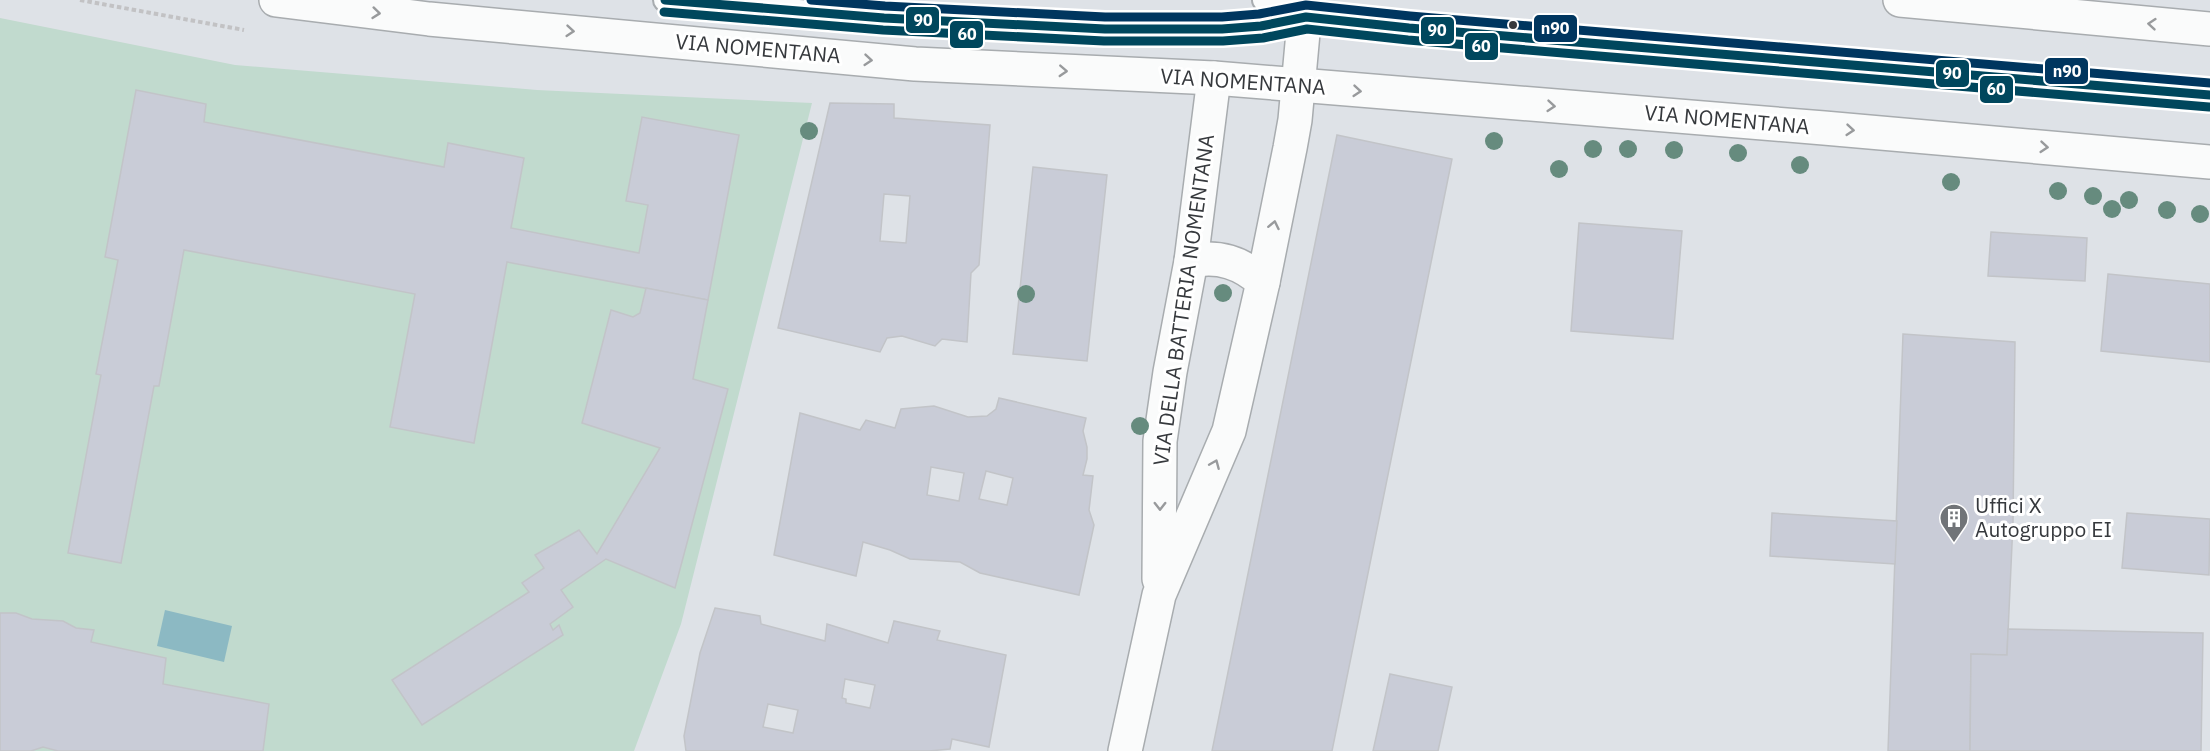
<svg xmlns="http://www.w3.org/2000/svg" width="2210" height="751" viewBox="0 0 2210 751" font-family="'IBM Plex Sans',sans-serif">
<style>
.green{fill:#c1dace}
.water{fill:#8cb9c3}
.building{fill:#c9ccd7;stroke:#c2c4c8;stroke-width:1.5;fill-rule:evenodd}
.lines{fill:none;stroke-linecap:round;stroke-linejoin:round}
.lane-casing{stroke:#a8acaf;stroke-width:26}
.street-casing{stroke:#a8acaf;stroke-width:36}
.secondary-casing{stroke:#a8acaf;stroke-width:36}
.path{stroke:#c2c2c4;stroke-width:4;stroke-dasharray:4.5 3;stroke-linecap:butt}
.lane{stroke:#fafbfb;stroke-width:22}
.street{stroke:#fafbfb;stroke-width:33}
.secondary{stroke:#fafbfb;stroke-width:33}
.bus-1-casing{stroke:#fff;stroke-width:14}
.bus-2-casing{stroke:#fff;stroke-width:14}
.bus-3-casing{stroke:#fff;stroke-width:14}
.bus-1{stroke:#00475d;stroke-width:9}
.bus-2{stroke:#00475d;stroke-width:9}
.bus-3{stroke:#00365f;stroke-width:9}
.tree{fill:#668b7e}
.oneway{stroke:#989a9c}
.bus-dot{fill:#36393d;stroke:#fff;stroke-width:2}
.labels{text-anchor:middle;stroke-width:6;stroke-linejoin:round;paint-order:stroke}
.street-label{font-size:21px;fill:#36393d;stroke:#fff}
.poi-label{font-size:21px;fill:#36393d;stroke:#fff;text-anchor:start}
.line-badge{stroke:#fff;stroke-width:2}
.badge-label{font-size:16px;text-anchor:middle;font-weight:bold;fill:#fff}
</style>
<rect width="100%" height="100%" fill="#dee2e7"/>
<polygon class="green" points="0,18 235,65 537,90 812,103 681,624 634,751 0,751"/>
<polygon class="water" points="165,610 232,626 224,662 157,646"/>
<g class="building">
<polygon points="136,90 206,104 204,122 444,167 448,143 524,158 511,228 639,253 648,205 626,201 642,117 739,135 708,300 507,262 474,443 390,427 415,294 184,250 159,386 154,386 121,563 68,553 101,375 96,374 118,260 105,257"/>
<path d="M830,103L894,104V118L990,125L979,265L971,273L967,342L942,339L935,346L902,336L887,338L880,352L778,328ZM884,194L910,196L906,243L880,241Z"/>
<polygon points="1337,135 1452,159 1332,751 1212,751"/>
<polygon points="1033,167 1107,175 1087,361 1013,354"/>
<polygon points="1579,223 1682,231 1673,339 1571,331"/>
<polygon points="1991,232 2087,238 2085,281 1988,276"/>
<polygon points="2108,274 2210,284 2210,362 2101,351"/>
<polygon points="646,288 708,300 693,379 728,389 675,588 606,559 561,590 573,607 550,624 553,630 559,625 563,635 422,725 392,680 529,592 522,583 544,568 535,555 579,530 597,554 660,448 582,423 611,310 633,317 640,313"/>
<polygon points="1903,334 2015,342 2013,522 2007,655 1971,654 1970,751 1888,751"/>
<path d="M999,398L1086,418L1083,431L1087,447V459L1083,475L1093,476L1089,510L1094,525L1079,595L980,573L960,562L910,559L890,550L863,542L856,576L774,555L800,413L860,430L866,420L895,428L901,409L934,406L968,417L987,416L996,409ZM931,467L964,473L959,501L927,495ZM986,471L1013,478L1007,505L979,499Z"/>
<polygon points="1772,513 1897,521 1895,564 1770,556"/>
<polygon points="2127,513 2210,519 2209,575 2122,568"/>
<path d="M715,608L760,616L761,624L825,641L827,624L888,643L894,621L940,631L937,640L1006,655L989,747L952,739L950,749L929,751H686L684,736L700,653ZM845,679L875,685L870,708L846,703V699L842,698ZM768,704L798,710L793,733L763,727Z"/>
<polygon points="0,613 16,613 32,619 63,621 76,628 94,630 91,642 166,658 163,684 269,704 263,751 58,751 43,747 31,751 0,751"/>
<polygon points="2008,629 2203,633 2201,751 1970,751 1971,654 2007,655"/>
<polygon points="1390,674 1452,687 1438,751 1373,751"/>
</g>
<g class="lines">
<g class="lane-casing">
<g id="lane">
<polyline points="665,0 884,18 1105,29 1222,29 1261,26 1306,17"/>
<polyline points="1264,0 1306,17 1409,28 2210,95"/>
</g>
</g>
<g class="street-casing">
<path id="street" d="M1191,261C1219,255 1242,263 1263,282"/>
</g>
<g class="secondary-casing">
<g id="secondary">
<polyline points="276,0 429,19 915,64 1214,78 1824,128 2210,162"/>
<polyline points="1900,0 2210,29"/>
<polyline points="1159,579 1160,441 1170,372 1191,261 1214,78"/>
<polyline points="1125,751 1159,595 1229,431 1263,282 1290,148 1295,120 1306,0"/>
</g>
</g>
<polyline class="path" points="80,0 244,30"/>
<use href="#lane" class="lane"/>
<use href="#street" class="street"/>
<use href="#secondary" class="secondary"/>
<g class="bus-1-casing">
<polyline id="bus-1" points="665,0 884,18 1105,29 1222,29 1261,26 1306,17 1409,28 2210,95"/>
</g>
<g class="bus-2-casing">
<polyline id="bus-2" points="664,12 883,30 1104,41 1223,41 1263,38 1307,29 1408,40 2209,107"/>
</g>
<g class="bus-3-casing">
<polyline id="bus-3" points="811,0 885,6 1105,17 1222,17 1259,14 1306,5 1410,16 2210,83"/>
</g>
<use href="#bus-1" class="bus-1"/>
<use href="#bus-2" class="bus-2"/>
<use href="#bus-3" class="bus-3"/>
</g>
<g class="tree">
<circle cx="809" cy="131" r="9"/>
<circle cx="1494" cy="141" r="9"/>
<circle cx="1593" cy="149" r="9"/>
<circle cx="1628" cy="149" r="9"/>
<circle cx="1674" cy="150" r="9"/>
<circle cx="1738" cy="153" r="9"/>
<circle cx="1800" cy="165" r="9"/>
<circle cx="1559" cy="169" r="9"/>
<circle cx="1951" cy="182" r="9"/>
<circle cx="2058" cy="191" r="9"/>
<circle cx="2093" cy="196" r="9"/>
<circle cx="2129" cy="200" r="9"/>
<circle cx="2112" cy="209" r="9"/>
<circle cx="2167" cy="210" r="9"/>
<circle cx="2200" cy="214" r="9"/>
<circle cx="1223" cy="293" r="9"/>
<circle cx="1026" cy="294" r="9"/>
<circle cx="1140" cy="426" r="9"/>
</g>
<defs><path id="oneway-chevron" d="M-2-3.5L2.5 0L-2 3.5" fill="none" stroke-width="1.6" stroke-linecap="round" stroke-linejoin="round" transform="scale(1.5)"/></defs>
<g class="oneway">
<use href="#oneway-chevron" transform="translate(376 13) rotate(6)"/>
<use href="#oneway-chevron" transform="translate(2152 24) rotate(-175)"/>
<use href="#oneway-chevron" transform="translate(570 31) rotate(5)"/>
<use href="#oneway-chevron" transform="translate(868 60) rotate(5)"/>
<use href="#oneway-chevron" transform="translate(1063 71) rotate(3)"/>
<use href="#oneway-chevron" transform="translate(1357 91) rotate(5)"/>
<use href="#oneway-chevron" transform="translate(1551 106) rotate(5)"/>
<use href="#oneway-chevron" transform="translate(1850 130) rotate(5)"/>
<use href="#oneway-chevron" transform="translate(2044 147) rotate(5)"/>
<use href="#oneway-chevron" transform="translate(1274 225) rotate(-78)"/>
<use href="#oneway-chevron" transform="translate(1215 464) rotate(-67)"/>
<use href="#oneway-chevron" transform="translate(1160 506) rotate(90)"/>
</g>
<defs>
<g id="building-pin" transform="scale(1.5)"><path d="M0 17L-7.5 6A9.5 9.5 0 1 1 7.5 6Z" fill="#717478" stroke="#fff"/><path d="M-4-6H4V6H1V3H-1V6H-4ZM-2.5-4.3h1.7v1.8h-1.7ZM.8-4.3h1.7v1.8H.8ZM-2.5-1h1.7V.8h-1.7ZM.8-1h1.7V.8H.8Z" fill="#fff"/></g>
</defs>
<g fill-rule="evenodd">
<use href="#building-pin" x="1954" y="518"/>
</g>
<circle class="bus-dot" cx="1513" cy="25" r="5"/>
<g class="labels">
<g class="street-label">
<text transform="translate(758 49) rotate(5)" y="7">VIA NOMENTANA</text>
<text transform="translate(1243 82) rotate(4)" y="7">VIA NOMENTANA</text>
<text transform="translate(1727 120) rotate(5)" y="7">VIA NOMENTANA</text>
<text transform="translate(1184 300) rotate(-82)" y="7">VIA DELLA BATTERIA NOMENTANA</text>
</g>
<g class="poi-label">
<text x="1975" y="513">Uffici X<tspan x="1975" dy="24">Autogruppo EI</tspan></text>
</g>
</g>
<g class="line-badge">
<rect x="905" y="6" width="35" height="28" rx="6" fill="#00475d"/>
<rect x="1533" y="14" width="45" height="29" rx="6" fill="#00365f"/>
<rect x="1420" y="16" width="35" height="29" rx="6" fill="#00475d"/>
<rect x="949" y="20" width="35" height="29" rx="6" fill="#00475d"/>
<rect x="1464" y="32" width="35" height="29" rx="6" fill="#00475d"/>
<rect x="2044" y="57" width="45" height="28" rx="6" fill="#00365f"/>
<rect x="1935" y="59" width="35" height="29" rx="6" fill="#00475d"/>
<rect x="1979" y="75" width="35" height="29" rx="6" fill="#00475d"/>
</g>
<g class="badge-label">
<text x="923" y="26">90</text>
<text x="1555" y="34">n90</text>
<text x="1437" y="36">90</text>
<text x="967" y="40">60</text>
<text x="1481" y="52">60</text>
<text x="2067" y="77">n90</text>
<text x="1952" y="79">90</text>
<text x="1996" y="95">60</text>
</g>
</svg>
